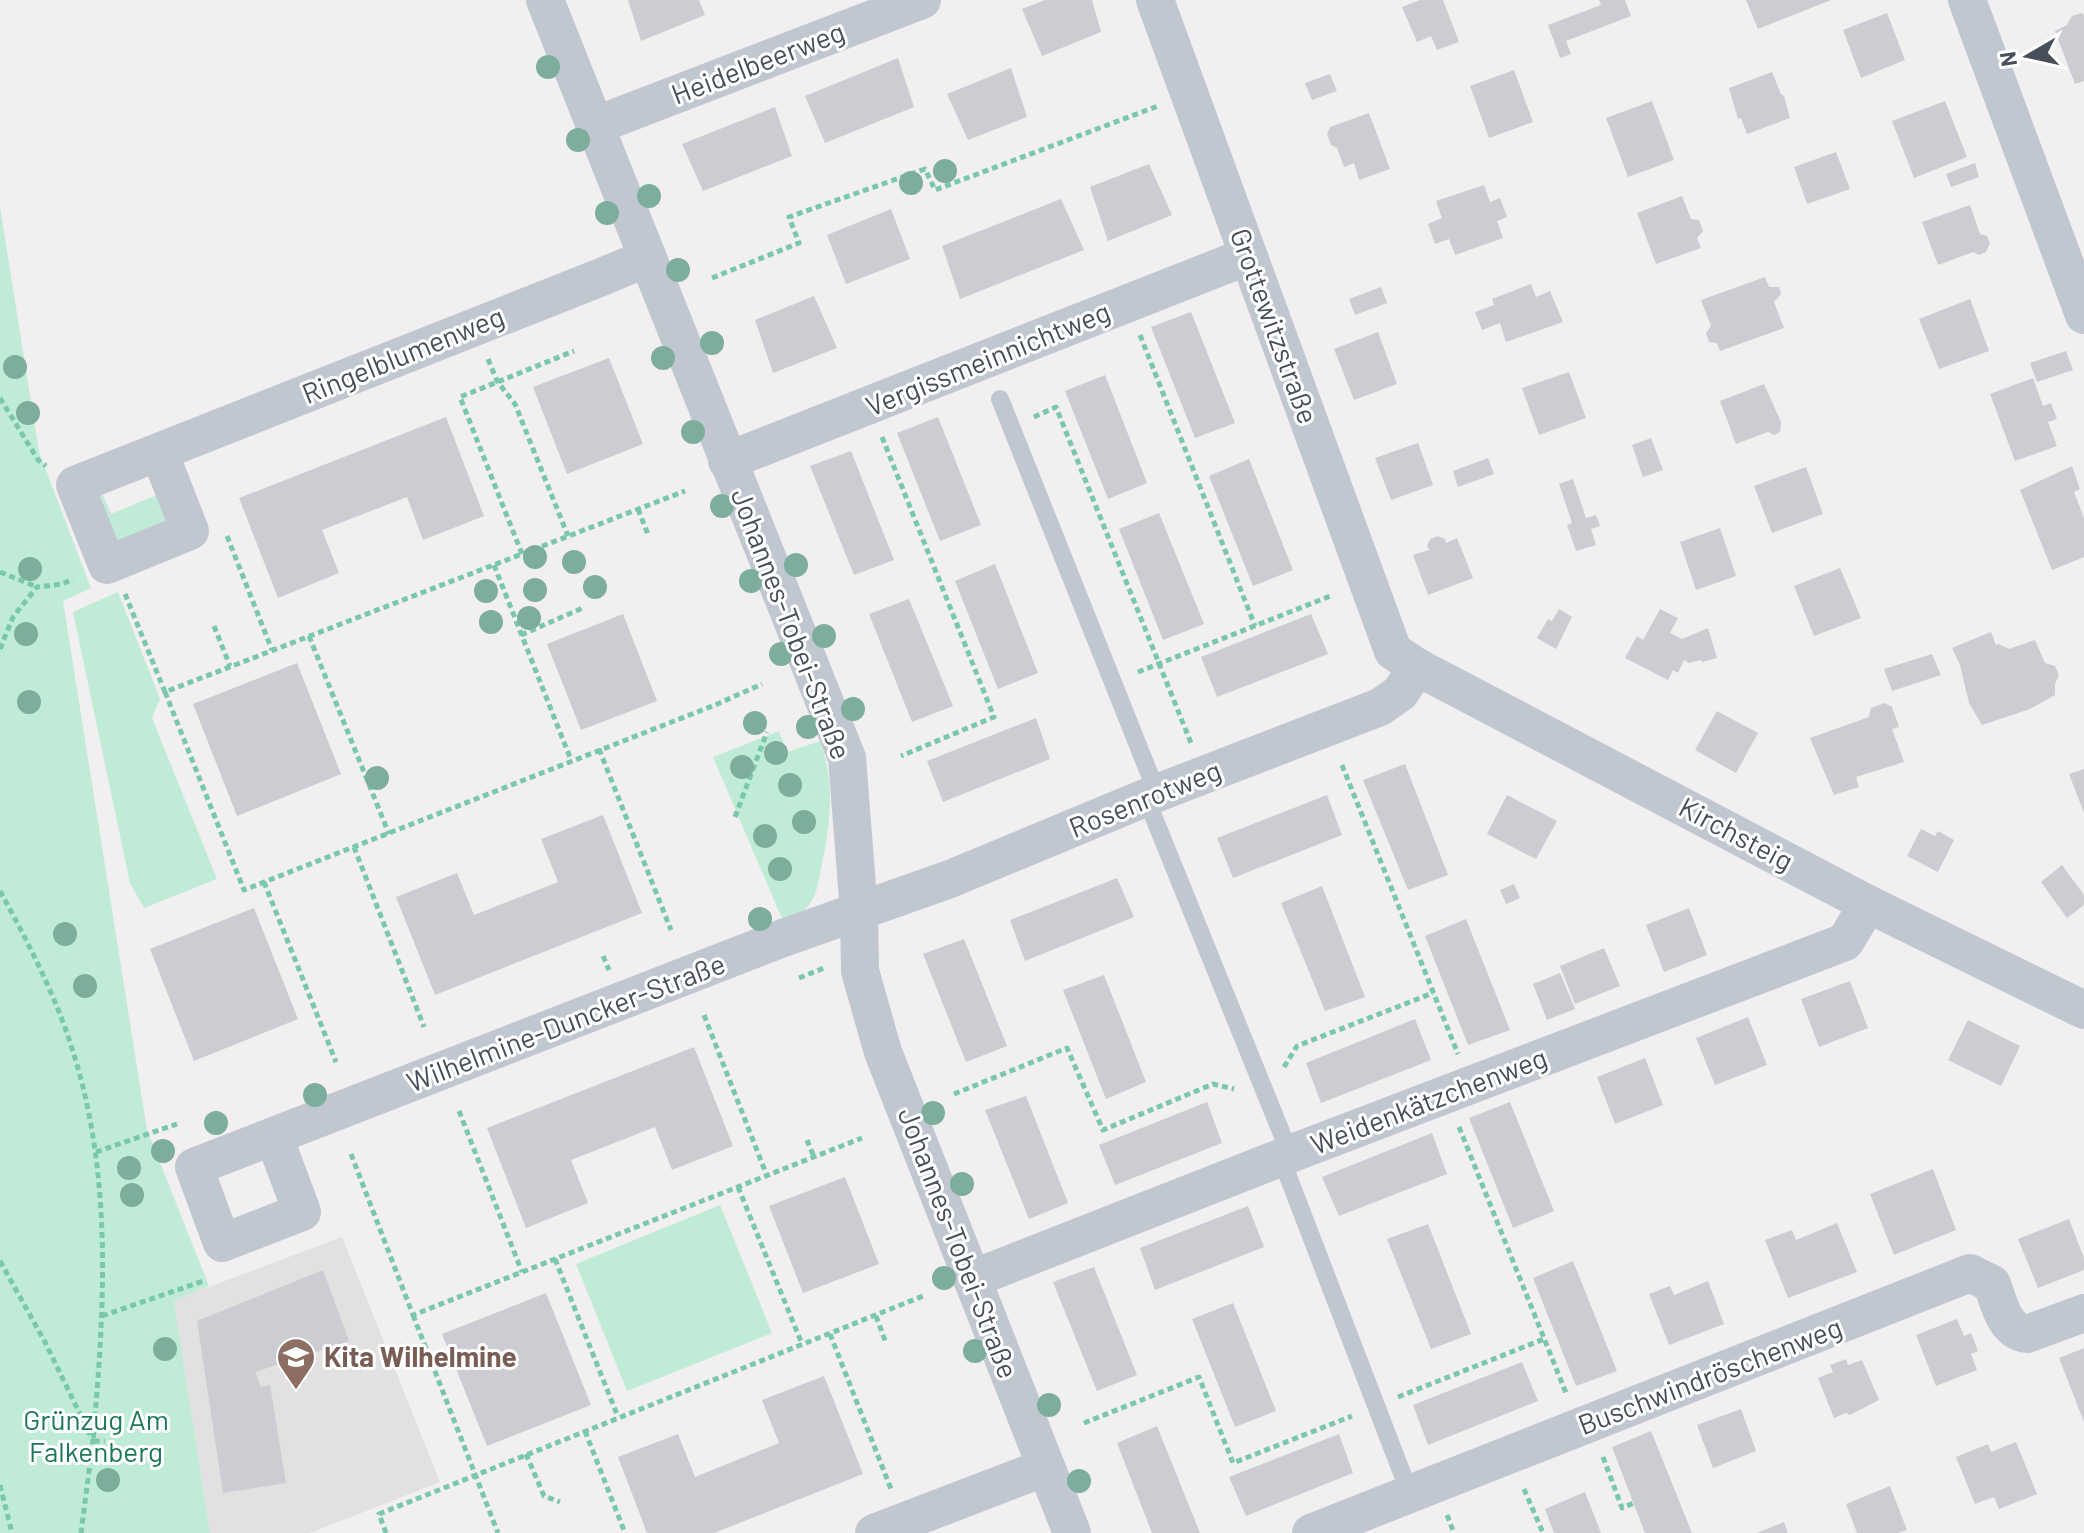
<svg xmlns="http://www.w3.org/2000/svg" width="2084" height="1533" viewBox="0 0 2084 1533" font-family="Barlow,sans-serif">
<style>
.education{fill:#e2e0e0}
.green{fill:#c0ecd7}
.building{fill:#cccdd3}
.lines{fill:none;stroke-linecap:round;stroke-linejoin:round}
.path{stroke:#7ac8ac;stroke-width:5;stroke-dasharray:6 4;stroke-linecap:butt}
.lane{stroke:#c0c7d0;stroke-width:18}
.street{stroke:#c0c7d0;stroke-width:38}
.tree{fill:#7cae9b}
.labels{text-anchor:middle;stroke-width:6;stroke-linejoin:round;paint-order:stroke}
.street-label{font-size:28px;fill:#484f5b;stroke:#fff}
.education-label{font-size:28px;font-weight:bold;fill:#785e54;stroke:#fff;text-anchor:start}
.park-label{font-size:28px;fill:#1d7857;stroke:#fff}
</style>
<rect width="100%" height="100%" fill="#f1efef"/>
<polygon class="education" points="342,1237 440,1482 310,1533 210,1533 174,1300"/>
<g class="green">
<polygon points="0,207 39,452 91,588 63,601 147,1130 209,1286 174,1301 210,1533 0,1533"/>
<polygon points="102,493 111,514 159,494 171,522 114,546 94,497"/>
<polygon points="118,592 160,699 152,718 217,879 144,908 130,883 73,612"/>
<path d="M779,731L787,752L820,741C835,784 831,820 822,864C819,877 818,894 809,905C803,914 792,917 783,921L713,757Z"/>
<polygon points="720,1205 772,1333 627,1391 576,1264"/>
</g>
<g class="building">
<polygon points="628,0 699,0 705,15 641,41"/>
<polygon points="1045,0 1092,0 1101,32 1042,56 1022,9"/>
<polygon points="1420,0 1443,0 1459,42 1437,50 1431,36 1417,42 1402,7"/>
<polygon points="1599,0 1625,0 1631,16 1566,41 1571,54 1560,58 1548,25 1601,5"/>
<polygon points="1746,0 1831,0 1758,29"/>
<polygon points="1887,13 1905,60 1861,78 1843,30"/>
<polygon points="2081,13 2084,15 2084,81 2075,84 2055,31 2067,25 2072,16"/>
<polygon points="898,58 914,107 825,143 805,96"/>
<polygon points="1011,68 1027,117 968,140 947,94"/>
<polygon points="1514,70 1533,122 1489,138 1470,86"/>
<polygon points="1772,72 1781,94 1784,96 1790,118 1747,134 1741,118 1738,119 1729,88"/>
<polygon points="1330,74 1337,91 1312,100 1305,83"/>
<polygon points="1652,101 1674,160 1628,177 1606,118"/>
<polygon points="1945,101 1967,157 1914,178 1892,121"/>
<polygon points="775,107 792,156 703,191 682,144"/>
<polygon points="1369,113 1390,169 1359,180 1354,163 1344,167 1337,148 1331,145 1327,134 1330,127"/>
<polygon points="1836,152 1850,189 1807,204 1794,167"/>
<polygon points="1975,163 1979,177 1951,187 1946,174"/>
<polygon points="1149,164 1172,215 1108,241 1090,187"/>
<polygon points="1484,185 1490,202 1500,198 1507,217 1497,221 1503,238 1455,255 1449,239 1435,244 1428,224 1442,218 1436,201"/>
<polygon points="1682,196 1691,219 1699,220 1703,231 1697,238 1701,248 1656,264 1637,213"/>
<polygon points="1061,199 1084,250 960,299 942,246"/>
<polygon points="1970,205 1980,234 1987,236 1990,243 1986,252 1979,255 1973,252 1938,265 1922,222"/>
<polygon points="891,209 910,259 846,284 827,235"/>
<polygon points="1765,277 1769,287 1779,287 1781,294 1774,302 1784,328 1720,351 1717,343 1709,342 1706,333 1711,326 1701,300"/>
<polygon points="1531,284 1536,297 1550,291 1563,322 1506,342 1500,323 1482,330 1475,312 1494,305 1492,299"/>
<polygon points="1381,287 1387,303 1355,315 1349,299"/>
<polygon points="814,296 837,348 773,373 755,320"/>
<polygon points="1970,299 1989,351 1939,369 1919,319"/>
<polygon points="1191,312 1235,423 1195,438 1151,327"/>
<polygon points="1378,332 1397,384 1354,400 1334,349"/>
<polygon points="2066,351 2073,370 2037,382 2030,363"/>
<polygon points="609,358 643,444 567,474 533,387"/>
<polygon points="1569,372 1586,418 1539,435 1522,388"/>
<polygon points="1105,375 1147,483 1108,499 1065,391"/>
<polygon points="2033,378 2043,406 2051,403 2057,419 2048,422 2057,446 2015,461 1990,394"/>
<polygon points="1764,384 1781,422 1780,432 1774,435 1768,432 1736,444 1720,401"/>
<polygon points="446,417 484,516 423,540 407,497 322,530 339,573 278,598 239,498"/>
<polygon points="938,417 981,525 940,541 897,433"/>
<polygon points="1651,438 1663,470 1643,477 1632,445"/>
<polygon points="1418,443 1433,485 1391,500 1375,458"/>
<polygon points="851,451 894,560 854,575 810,466"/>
<polygon points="1488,458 1494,474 1458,487 1453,471"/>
<polygon points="1249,459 1293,570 1253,586 1209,476"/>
<polygon points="2072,466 2080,489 2074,492 2084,518 2084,557 2052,570 2020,490"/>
<polygon points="1806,467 1823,514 1772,533 1754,486"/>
<polygon points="1573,479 1586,518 1596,515 1600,526 1591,529 1596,545 1576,551 1567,525 1572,523 1559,484"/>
<polygon points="1159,513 1204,624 1163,640 1119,529"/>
<polygon points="1720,528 1736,576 1696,590 1680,542"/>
<polygon points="1438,536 1445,539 1446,543 1457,538 1473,578 1428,595 1413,555 1429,550 1427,546 1430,539"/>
<polygon points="995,564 1038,673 998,689 955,581"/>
<polygon points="1840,568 1861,618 1814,636 1794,586"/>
<polygon points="909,599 953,706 912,722 869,614"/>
<polygon points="1559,609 1572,617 1556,649 1537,638 1548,619 1552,621"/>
<polygon points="1660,609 1678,618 1670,633 1682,639 1708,628 1717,658 1702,662 1701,660 1689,663 1684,660 1678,673 1673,670 1668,680 1625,658 1637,636 1643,640"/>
<polygon points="623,614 657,701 581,730 547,644"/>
<polygon points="1311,614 1328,654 1217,697 1201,657"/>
<polygon points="1991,632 1996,645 1999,644 2009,649 2035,640 2045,663 2055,666 2059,675 2055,684 2055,695 2030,709 1982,725 1969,703 1960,665 1952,648"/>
<polygon points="1932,654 1941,675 1892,691 1884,669"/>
<polygon points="297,663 341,774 237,816 193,704"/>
<polygon points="1885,703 1892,707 1899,727 1892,729 1904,762 1856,777 1859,787 1834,795 1810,738 1869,717 1871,708"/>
<polygon points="1717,711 1758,733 1736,773 1695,750"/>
<polygon points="1036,718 1050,759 943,802 927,761"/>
<polygon points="1405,764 1448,875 1408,890 1363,780"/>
<polygon points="2084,769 2084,813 2069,774"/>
<polygon points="1327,795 1342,835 1233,878 1217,838"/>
<polygon points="1507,795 1557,821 1536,859 1487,834"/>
<polygon points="603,815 642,913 435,995 396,897 457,873 474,915 558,882 541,839"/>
<polygon points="1921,829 1935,836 1938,831 1954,840 1938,872 1907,856"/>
<polygon points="2062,865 2084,895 2084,905 2067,918 2041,882"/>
<polygon points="1117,878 1134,917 1025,961 1010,920"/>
<polygon points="1514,884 1520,898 1506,904 1500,890"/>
<polygon points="1322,886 1365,997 1325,1011 1281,903"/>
<polygon points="254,908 298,1019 194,1061 150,949"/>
<polygon points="1689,908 1707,955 1664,972 1646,925"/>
<polygon points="1466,919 1510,1030 1468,1045 1425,936"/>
<polygon points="964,939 1007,1046 966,1062 923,954"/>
<polygon points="1604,948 1620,986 1575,1004 1560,966"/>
<polygon points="1560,973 1575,1009 1547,1020 1533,984"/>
<polygon points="1104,975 1146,1082 1106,1099 1063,990"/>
<polygon points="1850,981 1868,1028 1819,1047 1801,999"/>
<polygon points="1748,1017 1767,1065 1715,1085 1696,1038"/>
<polygon points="1415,1019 1431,1060 1321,1103 1306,1063"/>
<polygon points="1968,1020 2020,1046 2001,1086 1948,1060"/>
<polygon points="694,1047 733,1146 672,1170 655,1127 571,1160 588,1203 526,1228 487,1128"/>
<polygon points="1645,1058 1663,1105 1615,1124 1597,1077"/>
<polygon points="1026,1096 1068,1203 1029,1219 985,1110"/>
<polygon points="1207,1102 1222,1143 1115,1185 1099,1145"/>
<polygon points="1510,1102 1554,1211 1513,1228 1469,1118"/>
<polygon points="1432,1133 1447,1174 1339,1216 1322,1177"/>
<polygon points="1933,1169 1956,1230 1894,1255 1870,1194"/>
<polygon points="845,1177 879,1264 803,1293 769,1206"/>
<polygon points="1248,1206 1264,1247 1155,1290 1140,1248"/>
<polygon points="2069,1219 2084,1258 2084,1270 2038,1288 2018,1239"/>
<polygon points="1837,1223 1857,1272 1788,1298 1765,1240 1792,1230 1796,1240"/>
<polygon points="1428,1224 1471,1334 1431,1349 1387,1239"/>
<polygon points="1573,1261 1617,1371 1576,1386 1533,1278"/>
<polygon points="1094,1267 1137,1375 1097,1391 1053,1282"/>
<polygon points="323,1270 349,1341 255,1372 261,1387 270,1385 286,1483 223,1493 197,1321"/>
<polygon points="1708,1281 1724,1324 1669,1345 1649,1294 1670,1286 1674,1295"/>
<polygon points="546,1293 591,1405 487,1446 442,1334"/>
<polygon points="1233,1303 1276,1411 1235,1427 1192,1319"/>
<polygon points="1957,1319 1964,1336 1971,1333 1978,1351 1971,1354 1977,1370 1936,1386 1916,1335"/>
<polygon points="2084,1348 2084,1422 2059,1358"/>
<polygon points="1846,1359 1848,1365 1862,1360 1879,1400 1850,1415 1846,1413 1834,1418 1818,1378 1833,1372 1830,1365"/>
<polygon points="1522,1362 1538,1401 1428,1445 1413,1405"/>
<polygon points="824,1376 863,1474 714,1533 647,1533 618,1457 678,1434 695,1477 779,1443 762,1400"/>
<polygon points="1741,1409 1756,1451 1713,1468 1697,1425"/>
<polygon points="1157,1426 1200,1533 1152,1533 1117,1443"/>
<polygon points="1651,1431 1692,1533 1645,1533 1612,1447"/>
<polygon points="1339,1434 1353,1473 1246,1516 1229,1477"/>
<polygon points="2016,1442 2037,1494 1999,1509 1994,1497 1975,1504 1956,1457 1988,1444 1991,1452"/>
<polygon points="1890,1486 1907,1530 1898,1533 1857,1533 1846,1504"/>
<polygon points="1585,1492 1601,1533 1554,1533 1545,1509"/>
<polygon points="1784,1522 1788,1533 1757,1533"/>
</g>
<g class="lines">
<g class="path">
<polyline points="712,278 799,243 789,217 925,169 935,190 1158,106"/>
<polyline points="1140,335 1255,626"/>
<polyline points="488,359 497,381 515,404 568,536"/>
<polyline points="0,398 38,460 46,466"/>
<polyline points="1034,417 1056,407 1191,743"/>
<polyline points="882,437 994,717 901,756"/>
<polyline points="638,509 649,537"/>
<polyline points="227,536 272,650"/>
<polyline points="522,554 460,397 574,351"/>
<polyline points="494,565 571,760"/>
<polyline points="0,572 37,587"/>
<polyline points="125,594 165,692 685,491"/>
<polyline points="214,626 230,666"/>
<polyline points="521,635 585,607"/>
<polyline points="309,636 389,834"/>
<polyline points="0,649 13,617 37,587 62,584 73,579"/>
<polyline points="1138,672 1333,595"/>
<polyline points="165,692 244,890 715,705 762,684"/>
<polyline points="599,749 671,930"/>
<polyline points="1342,765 1458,1054"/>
<polyline points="735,817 767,732"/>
<polyline points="354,847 424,1027"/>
<polyline points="264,882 336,1062"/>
<path d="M0,891C29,944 58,1000 75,1058C113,1184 104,1312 93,1441H105"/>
<polyline points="603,956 609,970"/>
<polyline points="799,978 824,968"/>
<polyline points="704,1015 767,1176"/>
<polyline points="1284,1067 1297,1046 1433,993"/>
<polyline points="954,1094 1067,1048 1103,1130 1213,1084 1234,1089"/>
<polyline points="459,1111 522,1272"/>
<polyline points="1459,1127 1566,1393"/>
<polyline points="807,1140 814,1157"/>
<polyline points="96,1152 177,1124"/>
<polyline points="351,1154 413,1315 862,1138"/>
<polyline points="738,1187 802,1344"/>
<polyline points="555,1259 618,1417"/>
<polyline points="0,1261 45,1342 93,1441 81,1533"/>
<polyline points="413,1315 498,1533"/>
<polyline points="102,1316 206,1280"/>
<polyline points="876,1316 886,1343"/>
<polyline points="830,1334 891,1489"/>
<polyline points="1398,1397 1544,1339"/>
<polyline points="1084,1423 1199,1377 1233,1463 1352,1416"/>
<polyline points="585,1431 625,1533"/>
<polyline points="526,1454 544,1496 560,1502"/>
<polyline points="1603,1457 1622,1508 1634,1503"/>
<polyline points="0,1485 12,1533"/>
<polyline points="1524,1489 1543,1533"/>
<polyline points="1447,1515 1454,1533"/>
<polyline points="386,1533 379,1514 923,1296"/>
</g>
<g class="lane">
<polyline points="1000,399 1157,793"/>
<polyline points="1146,798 1290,1154"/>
<polyline points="1281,1158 1410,1494"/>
</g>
<g class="street">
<polyline points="545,0 847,758 859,912 860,971 883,1052 1072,1533"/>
<polyline points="1155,0 1393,651 1417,667 1868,904 2084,1010"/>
<polyline points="1967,0 2084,315"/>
<polyline points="594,126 922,0"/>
<polyline points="159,452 190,531 107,565 75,485 599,278 647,258"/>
<polyline points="727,461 1248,256"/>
<polyline points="274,1137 302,1212 222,1243 194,1167 783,938 950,879 1157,793 1380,707 1400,693 1417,667"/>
<polyline points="972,1279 1290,1154 1845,942 1868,904"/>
<polyline points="874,1533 1046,1467"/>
<path d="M1311,1533L1970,1273L1992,1284C1999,1303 2004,1331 2027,1334L2084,1313"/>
</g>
</g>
<g class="tree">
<circle cx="548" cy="67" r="12"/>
<circle cx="578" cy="140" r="12"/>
<circle cx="945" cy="171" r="12"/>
<circle cx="911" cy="183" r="12"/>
<circle cx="649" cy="196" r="12"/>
<circle cx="607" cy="213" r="12"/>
<circle cx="678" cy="270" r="12"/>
<circle cx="712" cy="343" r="12"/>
<circle cx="663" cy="358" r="12"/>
<circle cx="15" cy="367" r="12"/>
<circle cx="28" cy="413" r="12"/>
<circle cx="693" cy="432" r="12"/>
<circle cx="722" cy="506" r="12"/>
<circle cx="535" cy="557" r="12"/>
<circle cx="574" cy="562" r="12"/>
<circle cx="796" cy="565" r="12"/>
<circle cx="30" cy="569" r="12"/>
<circle cx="751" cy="581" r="12"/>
<circle cx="595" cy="587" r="12"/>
<circle cx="535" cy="590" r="12"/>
<circle cx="486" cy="591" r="12"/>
<circle cx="529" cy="618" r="12"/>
<circle cx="491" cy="622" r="12"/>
<circle cx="26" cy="634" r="12"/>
<circle cx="824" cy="636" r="12"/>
<circle cx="781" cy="654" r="12"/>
<circle cx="29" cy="702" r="12"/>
<circle cx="853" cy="709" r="12"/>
<circle cx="755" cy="723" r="12"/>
<circle cx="808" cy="727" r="12"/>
<circle cx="776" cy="753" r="12"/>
<circle cx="742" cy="767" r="12"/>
<circle cx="377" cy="778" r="12"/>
<circle cx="790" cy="785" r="12"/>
<circle cx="804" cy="822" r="12"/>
<circle cx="765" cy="836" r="12"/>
<circle cx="780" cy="869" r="12"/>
<circle cx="760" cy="919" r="12"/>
<circle cx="65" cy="934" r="12"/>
<circle cx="85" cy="986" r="12"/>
<circle cx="315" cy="1095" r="12"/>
<circle cx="933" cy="1113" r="12"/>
<circle cx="216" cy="1123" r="12"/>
<circle cx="163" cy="1151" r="12"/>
<circle cx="129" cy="1168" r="12"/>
<circle cx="962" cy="1184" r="12"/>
<circle cx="132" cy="1195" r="12"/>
<circle cx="944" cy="1278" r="12"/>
<circle cx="165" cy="1349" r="12"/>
<circle cx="975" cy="1351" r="12"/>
<circle cx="1049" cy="1405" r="12"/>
<circle cx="108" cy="1480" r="12"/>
<circle cx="1079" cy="1481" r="12"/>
</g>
<defs>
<g id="school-pin" transform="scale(2)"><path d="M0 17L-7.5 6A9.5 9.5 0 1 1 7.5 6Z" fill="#8d6e63" stroke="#fff"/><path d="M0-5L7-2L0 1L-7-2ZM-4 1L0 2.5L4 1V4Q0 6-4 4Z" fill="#fff"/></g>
</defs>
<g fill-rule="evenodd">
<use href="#school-pin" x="296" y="1357"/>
</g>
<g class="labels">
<g class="street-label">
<text transform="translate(758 63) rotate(-21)" y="10">Heidelbeerweg</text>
<text transform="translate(1274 326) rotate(70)" y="10">Grottewitzstraße</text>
<text transform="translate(403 355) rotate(-22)" y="10">Ringelblumenweg</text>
<text transform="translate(988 359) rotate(-22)" y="10">Vergissmeinnichtweg</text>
<text transform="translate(791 624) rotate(69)" y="10">Johannes-Tobei-Straße</text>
<text transform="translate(1145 799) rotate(-22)" y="10">Rosenrotweg</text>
<text transform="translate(1736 834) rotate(28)" y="10">Kirchsteig</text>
<text transform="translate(566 1023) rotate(-21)" y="10">Wilhelmine-Duncker-Straße</text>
<text transform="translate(1429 1101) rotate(-21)" y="10">Weidenkätzchenweg</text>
<text transform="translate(958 1243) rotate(69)" y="10">Johannes-Tobei-Straße</text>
<text transform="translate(1710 1376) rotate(-21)" y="10">Buschwindröschenweg</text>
</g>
<g class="education-label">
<text x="324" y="1367">Kita Wilhelmine</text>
</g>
<g class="park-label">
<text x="96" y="1430">Grünzug Am<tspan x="96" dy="32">Falkenberg</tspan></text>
</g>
</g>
<g transform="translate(2028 56) rotate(261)" stroke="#ffffff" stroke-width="6" paint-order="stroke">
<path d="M0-6L14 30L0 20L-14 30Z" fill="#484f5b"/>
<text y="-12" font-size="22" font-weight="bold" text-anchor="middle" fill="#484f5b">N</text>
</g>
</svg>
